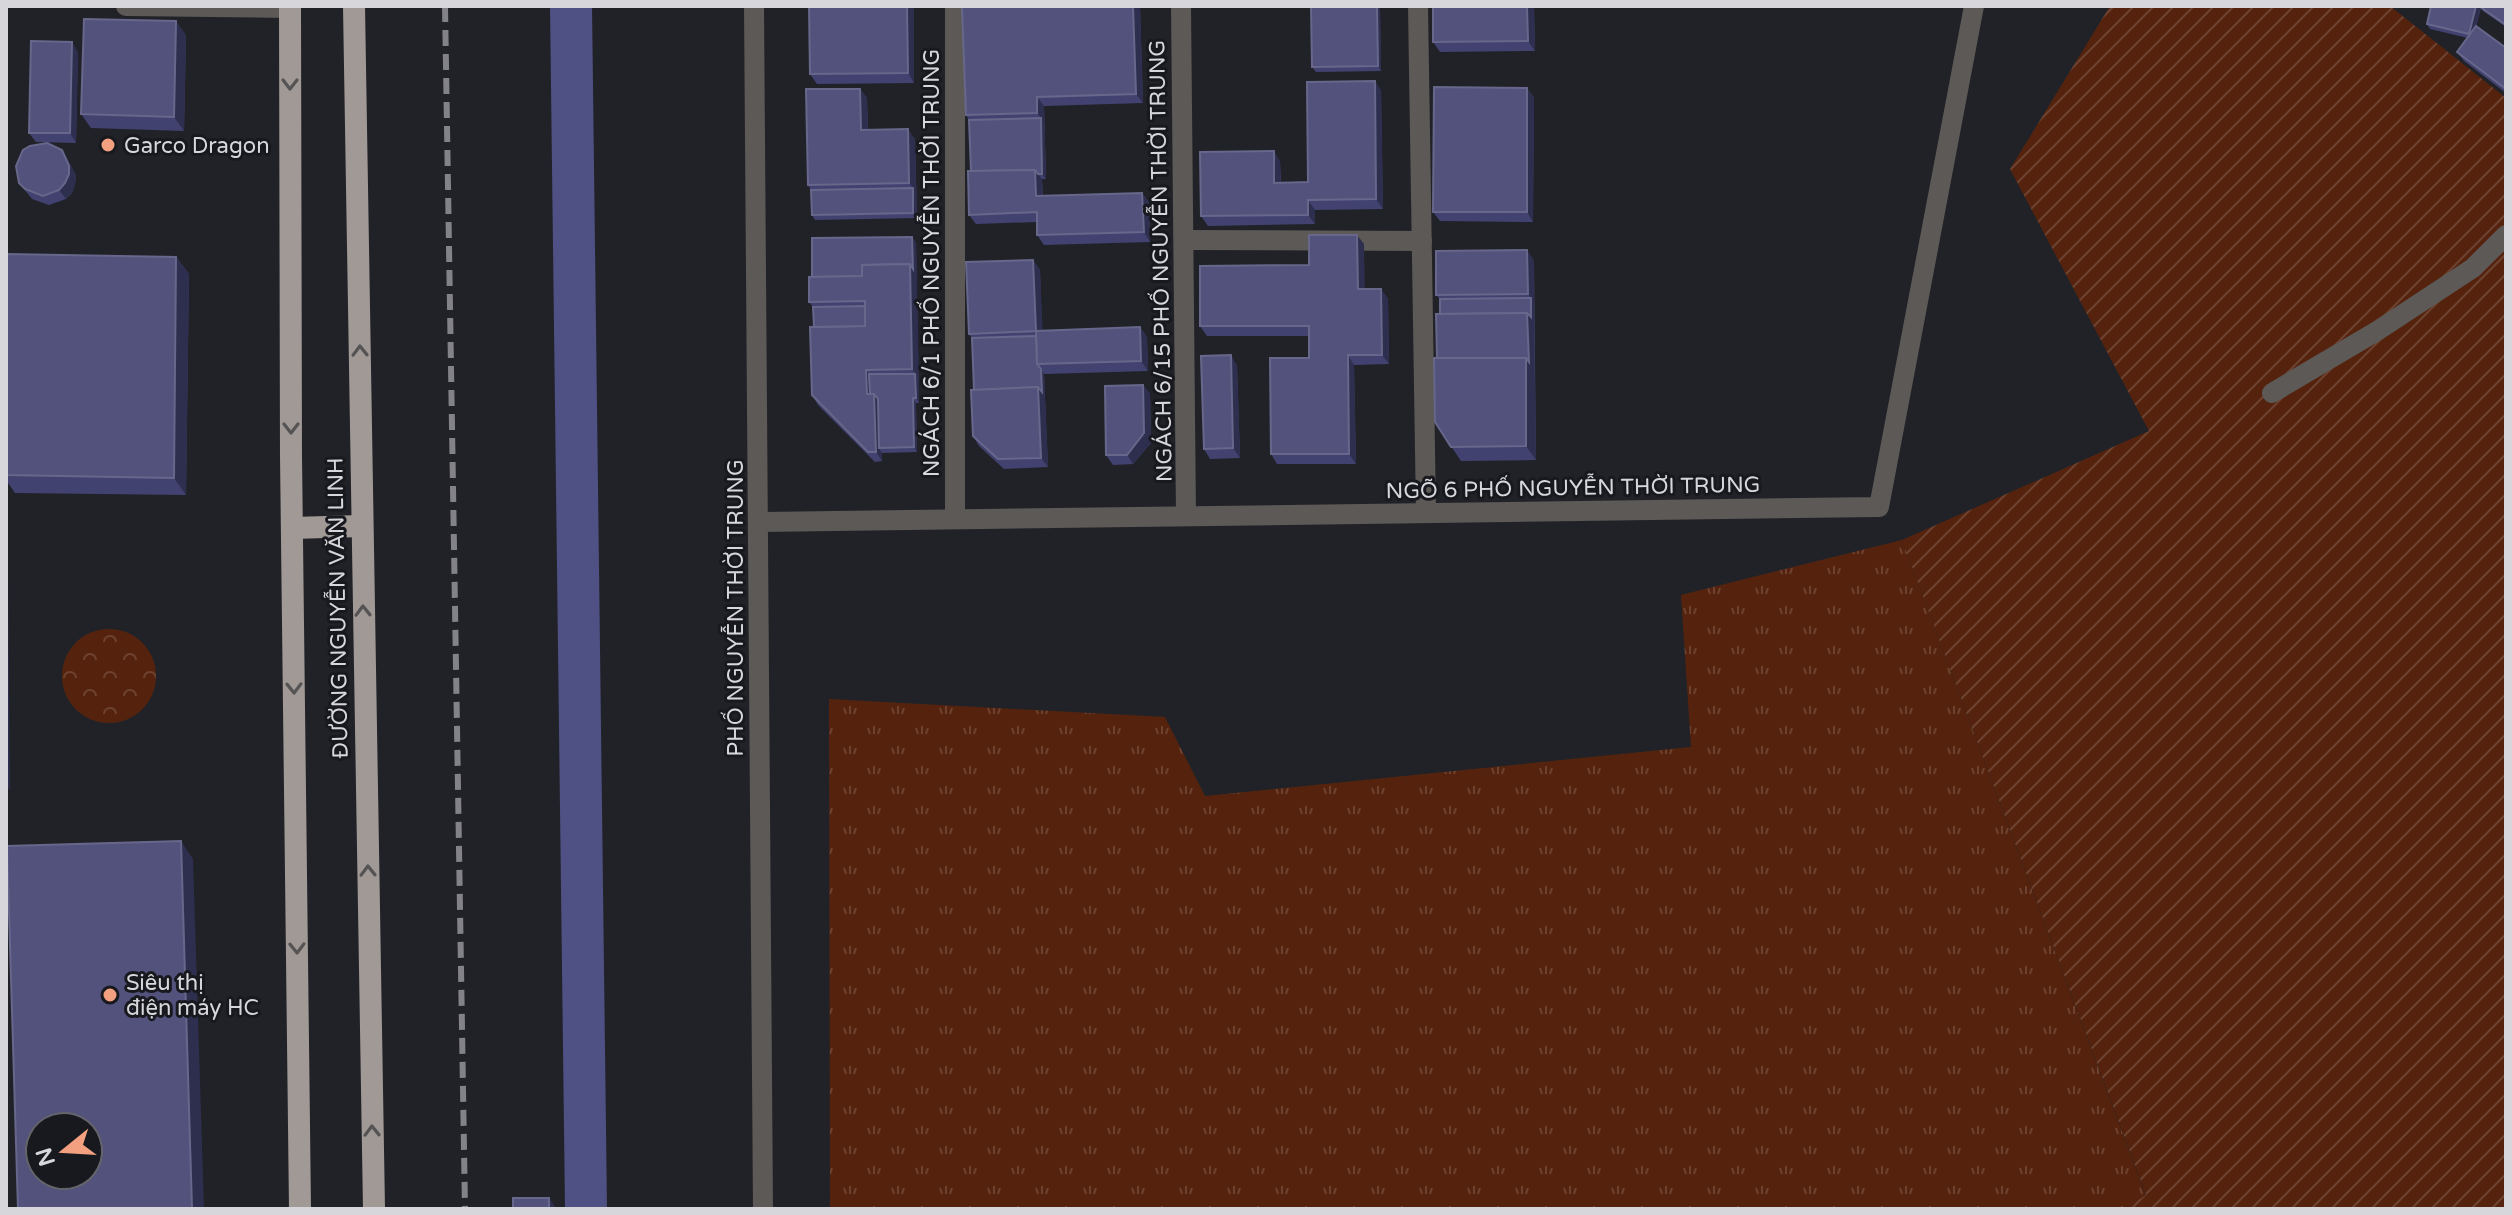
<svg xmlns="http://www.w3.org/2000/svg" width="2512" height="1215" viewBox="0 0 2512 1215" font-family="'Varela Round',sans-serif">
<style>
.grass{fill:url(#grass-tufts)}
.forest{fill:url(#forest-crowns)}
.garden{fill:url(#garden-furrows)}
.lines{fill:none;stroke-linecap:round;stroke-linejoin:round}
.canal{stroke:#4f5184;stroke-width:42}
.minor{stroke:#5c5957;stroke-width:20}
.tertiary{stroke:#5c5957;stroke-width:20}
.trunk{stroke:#a09996;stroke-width:22}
.rail{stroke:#828287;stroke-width:6;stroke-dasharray:16 8;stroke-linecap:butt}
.wall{fill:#424271}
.shaded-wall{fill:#2e2f4f}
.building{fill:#52527c;stroke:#67678b;stroke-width:2;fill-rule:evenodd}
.oneway{stroke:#555354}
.poi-dot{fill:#f2a07f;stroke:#18191e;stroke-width:3}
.labels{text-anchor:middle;stroke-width:6;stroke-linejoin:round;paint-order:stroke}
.poi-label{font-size:22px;fill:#d7d7db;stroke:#18191e;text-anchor:start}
.street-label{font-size:22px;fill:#d7d7db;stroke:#18191e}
</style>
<defs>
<pattern id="grass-tufts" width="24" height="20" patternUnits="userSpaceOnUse" patternTransform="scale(2)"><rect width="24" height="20" fill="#55230d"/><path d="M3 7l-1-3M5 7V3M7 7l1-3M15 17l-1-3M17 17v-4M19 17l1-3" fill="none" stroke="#6d4230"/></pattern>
<pattern id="forest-crowns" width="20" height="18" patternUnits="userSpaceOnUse" patternTransform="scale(2)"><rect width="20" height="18" fill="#55230d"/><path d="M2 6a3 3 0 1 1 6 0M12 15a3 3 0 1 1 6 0" fill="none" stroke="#6d4230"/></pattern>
<pattern id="garden-furrows" width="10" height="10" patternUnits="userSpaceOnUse" patternTransform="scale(2)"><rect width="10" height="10" fill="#55230d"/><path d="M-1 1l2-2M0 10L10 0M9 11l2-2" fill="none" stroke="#6d4230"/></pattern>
</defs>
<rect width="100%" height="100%" fill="#212227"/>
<polygon class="grass" points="1902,540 2146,1196 2124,1209 830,1209 829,699 1165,717 1205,796 1691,747 1681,595"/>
<circle class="forest" cx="109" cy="676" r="47"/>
<polygon class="garden" points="2110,6 2390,6 2506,98 2506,1209 2124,1209 2146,1195 1902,540 2149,431 2010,169"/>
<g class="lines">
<polyline class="canal" points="571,6 586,1209"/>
<g class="minor">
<polyline points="126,6 289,8"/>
<polyline points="955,6 955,519"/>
<polyline points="1181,6 1186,516"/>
<polyline points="1418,6 1426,513"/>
<polyline points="1184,240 1422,241"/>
<polyline points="2272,393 2377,331 2473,268 2506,235"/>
<polyline points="759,522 1879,507 1974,6"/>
</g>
<polyline class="tertiary" points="754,6 763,1209"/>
<g class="trunk">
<polyline points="290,6 291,456 300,1209"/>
<polyline points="354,6 374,1209"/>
<polyline points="292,528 361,526"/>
</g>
<polyline class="rail" points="445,6 465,1209"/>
</g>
<g class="wall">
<polygon points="809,6 914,6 914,83 817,84 810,74"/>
<polygon points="1140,6 1143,103 1044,106 1046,179 1042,179 1043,196 1142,193 1149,202 1150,242 1044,245 1037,235 1037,222 976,224 969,215 971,171 969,120 966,115"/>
<polygon points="1380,6 1381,71 1316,72 1312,67"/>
<polygon points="1534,6 1535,51 1440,52 1433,42"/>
<polygon points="2431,6 2506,6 2506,27 2483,11 2481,8 2476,27 2506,48 2506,93 2464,61 2457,52 2468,38 2430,29 2427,24"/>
<polygon points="186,35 184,131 91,128 81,114"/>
<polygon points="78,52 76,143 36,142 29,133"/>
<polygon points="860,89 867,98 868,130 915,139 917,218 815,220 812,215 811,190 808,185"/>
<polygon points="1381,90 1383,209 1315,210 1315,224 1208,226 1201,216 1280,161 1281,183 1308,182"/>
<polygon points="1534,97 1533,222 1440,221 1433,212"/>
<polygon points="62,150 68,160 76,176 75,184 72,193 66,199 49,205 32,199 19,183"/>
<polygon points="916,242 919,403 916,403 917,452 882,453 882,461 875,462 818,405 812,395 814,327 813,307 809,302"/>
<polygon points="1364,244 1364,289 1381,289 1388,299 1389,364 1354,365 1356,464 1277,464 1271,454 1309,358 1309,336 1207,336 1200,326 1309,265"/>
<polygon points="6,254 176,257 189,274 186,495 15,493 6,480"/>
<polygon points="1033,260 1040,270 1042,331 1140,327 1147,337 1148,371 1044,374 1048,467 1004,469 979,446 973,436 974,390 972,338 969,334"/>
<polygon points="1534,260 1536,460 1461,461 1435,422 1440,314 1440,299 1436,295"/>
<polygon points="1237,365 1240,458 1210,459 1204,449"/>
<polygon points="1143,385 1150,394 1151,443 1133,464 1113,465 1106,455"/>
</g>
<g class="shaded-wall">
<polygon points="907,6 914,6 914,83 908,73"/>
<polygon points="1133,6 1140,6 1143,103 1136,94"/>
<polygon points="1377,6 1380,6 1381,71 1378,66"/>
<polygon points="1527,6 1534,6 1535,51 1528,41"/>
<polygon points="2476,6 2481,6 2473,39 2469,34"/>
<polygon points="176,21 186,35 184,131 174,117"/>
<polygon points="72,42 78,52 76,143 70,133"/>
<polygon points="1375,81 1381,90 1383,209 1376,199"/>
<polygon points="1527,88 1534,97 1533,222 1527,212"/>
<polygon points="860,89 867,98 868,140 861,130"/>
<polygon points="1037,97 1044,106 1046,179 1042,174 1041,118 1037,113"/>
<polygon points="908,129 915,139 917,218 913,213 913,188 909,183"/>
<polygon points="62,150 68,160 76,176 75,184 72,193 66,199 59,190"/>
<polygon points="1274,151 1280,161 1281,192 1274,183"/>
<polygon points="1035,170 1042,179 1043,206 1036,196"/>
<polygon points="1142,193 1149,202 1150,242 1144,232"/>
<polygon points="1308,200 1315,210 1315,224 1308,215"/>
<polygon points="1357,235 1364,244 1365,299 1358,289"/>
<polygon points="912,237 916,242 919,379 912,369 910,264"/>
<polygon points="1527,250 1534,260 1534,303 1528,294"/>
<polygon points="176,257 189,274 186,495 174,478"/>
<polygon points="1033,260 1040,270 1044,364 1036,331"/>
<polygon points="1381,289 1388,299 1389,364 1382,355"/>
<polygon points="1531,298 1534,303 1534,322 1531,317"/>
<polygon points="1527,313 1534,322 1536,460 1526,446 1526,358"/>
<polygon points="1140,327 1147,337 1148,371 1141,361"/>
<polygon points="1231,355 1237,365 1240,458 1233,448"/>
<polygon points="1348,355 1354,365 1356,464 1349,454"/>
<polygon points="1041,369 1044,374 1048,467 1041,458 1038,387"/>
<polygon points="866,370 873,379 873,399 867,394"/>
<polygon points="915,374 919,379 919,403 916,398"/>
<polygon points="1143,385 1150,394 1151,443 1133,464 1127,455"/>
<polygon points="874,394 881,404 879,448 882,453 882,461 876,452"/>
<polygon points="913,398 916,403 917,452 914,447"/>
<polygon points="6,580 8,584 10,790 6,785"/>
<polygon points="181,841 193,859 204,1209 192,1209"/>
<polygon points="549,1198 556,1208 556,1209 549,1209"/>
</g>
<g class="building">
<polygon points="809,6 907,6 908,73 810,74"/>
<polygon points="962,6 1133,6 1136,94 1037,97 1037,113 966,115"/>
<polygon points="1311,6 1377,6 1378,66 1312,67"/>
<polygon points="1433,6 1527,6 1528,41 1433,42"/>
<polygon points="2431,6 2476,6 2469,34 2427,24"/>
<polygon points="2479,6 2506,6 2506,25"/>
<polygon points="84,19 176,21 174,117 81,114"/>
<polygon points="2476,26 2506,48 2506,89 2457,52"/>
<polygon points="31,41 72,42 70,133 29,133"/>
<polygon points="1375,81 1376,199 1308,200 1308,215 1201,216 1200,152 1274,151 1274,183 1308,182 1307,82"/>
<polygon points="1434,87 1527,88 1527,212 1433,212"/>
<polygon points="806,89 860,89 861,130 908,129 909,183 808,185"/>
<polygon points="1041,118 1042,174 1038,174 1035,170 971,171 969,120"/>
<polygon points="47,143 62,150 69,166 69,174 65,183 59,190 43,196 25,189 19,183 16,166 23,150 30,146"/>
<polygon points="1035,170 1036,196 1142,193 1144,232 1037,235 1037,212 969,215 968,171"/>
<polygon points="913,188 913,213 812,215 811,190"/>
<polygon points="1309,235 1357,235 1358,289 1381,289 1382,355 1348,355 1349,454 1271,454 1270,358 1309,358 1309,326 1200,326 1200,266 1309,265"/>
<polygon points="912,237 913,269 910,264 862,265 862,276 812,277 812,238"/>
<polygon points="1527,250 1528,294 1436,295 1436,251"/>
<polygon points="6,254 176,257 174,478 6,475"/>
<polygon points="1033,260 1036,331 969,334 966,262"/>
<polygon points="910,264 912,369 866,370 867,394 874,394 876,452 868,452 812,395 810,327 865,326 865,301 809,302 809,277 862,276 862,265"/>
<polygon points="1531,298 1531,317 1527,313 1440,314 1440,299"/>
<polygon points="865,306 865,326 814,327 813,307"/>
<polygon points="1527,313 1529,362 1526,358 1437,358 1436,314"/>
<polygon points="1140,327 1141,361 1037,364 1036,331"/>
<polygon points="1036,336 1037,364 1041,369 1042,392 1038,387 974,390 972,338"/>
<polygon points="1231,355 1233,448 1204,449 1201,356"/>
<polygon points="1434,358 1526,358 1526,446 1451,447 1435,422"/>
<polygon points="869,374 915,374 916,398 913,398 914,447 879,448 878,399 874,394 870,394"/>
<polygon points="1143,385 1144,433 1127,455 1106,455 1105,386"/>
<polygon points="1038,387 1041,458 998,459 973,436 971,390"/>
<path d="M181,841L192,1209H18L7,846ZM40,1127H88V1175H40Z"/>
<rect x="513" y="1198" width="36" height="11"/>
</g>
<defs><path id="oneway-chevron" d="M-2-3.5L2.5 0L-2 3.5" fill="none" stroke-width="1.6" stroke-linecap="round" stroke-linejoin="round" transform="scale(2)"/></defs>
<g class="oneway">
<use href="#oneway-chevron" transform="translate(290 84) rotate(90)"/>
<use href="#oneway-chevron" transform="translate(360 351) rotate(-91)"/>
<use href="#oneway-chevron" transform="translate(291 428) rotate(90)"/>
<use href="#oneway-chevron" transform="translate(363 611) rotate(-91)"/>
<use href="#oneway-chevron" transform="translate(294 688) rotate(89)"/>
<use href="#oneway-chevron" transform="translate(368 871) rotate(-91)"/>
<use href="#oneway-chevron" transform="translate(297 948) rotate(89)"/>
<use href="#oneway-chevron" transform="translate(372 1131) rotate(-91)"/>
</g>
<g class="poi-dot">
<circle cx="108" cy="145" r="8"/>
<circle cx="110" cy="995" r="8"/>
</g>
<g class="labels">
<g class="poi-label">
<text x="124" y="153">Garco Dragon</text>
<text x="126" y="990">Siêu thị<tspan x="126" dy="25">điện máy HC</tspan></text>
</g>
<g class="street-label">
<text transform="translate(1160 261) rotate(-91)" y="8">NGÁCH 6/15 PHỐ NGUYỄN THỜI TRUNG</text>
<text transform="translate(931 263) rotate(-90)" y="8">NGÁCH 6/1 PHỐ NGUYỄN THỜI TRUNG</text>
<text transform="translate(1573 487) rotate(-1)" y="8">NGÕ 6 PHỐ NGUYỄN THỜI TRUNG</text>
<text transform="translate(337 608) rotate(-91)" y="8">ĐƯỜNG NGUYỄN VĂN LINH</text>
<text transform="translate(735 608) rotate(-90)" y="8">PHỐ NGUYỄN THỜI TRUNG</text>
</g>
</g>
<rect width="2512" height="1215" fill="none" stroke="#d7d7db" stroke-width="16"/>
<g transform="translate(64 1151) rotate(252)"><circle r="38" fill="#18191e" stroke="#64656a" stroke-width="2"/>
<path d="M0-6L14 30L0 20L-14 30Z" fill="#f2a07f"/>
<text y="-12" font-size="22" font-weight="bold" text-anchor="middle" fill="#d7d7db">N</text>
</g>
</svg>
